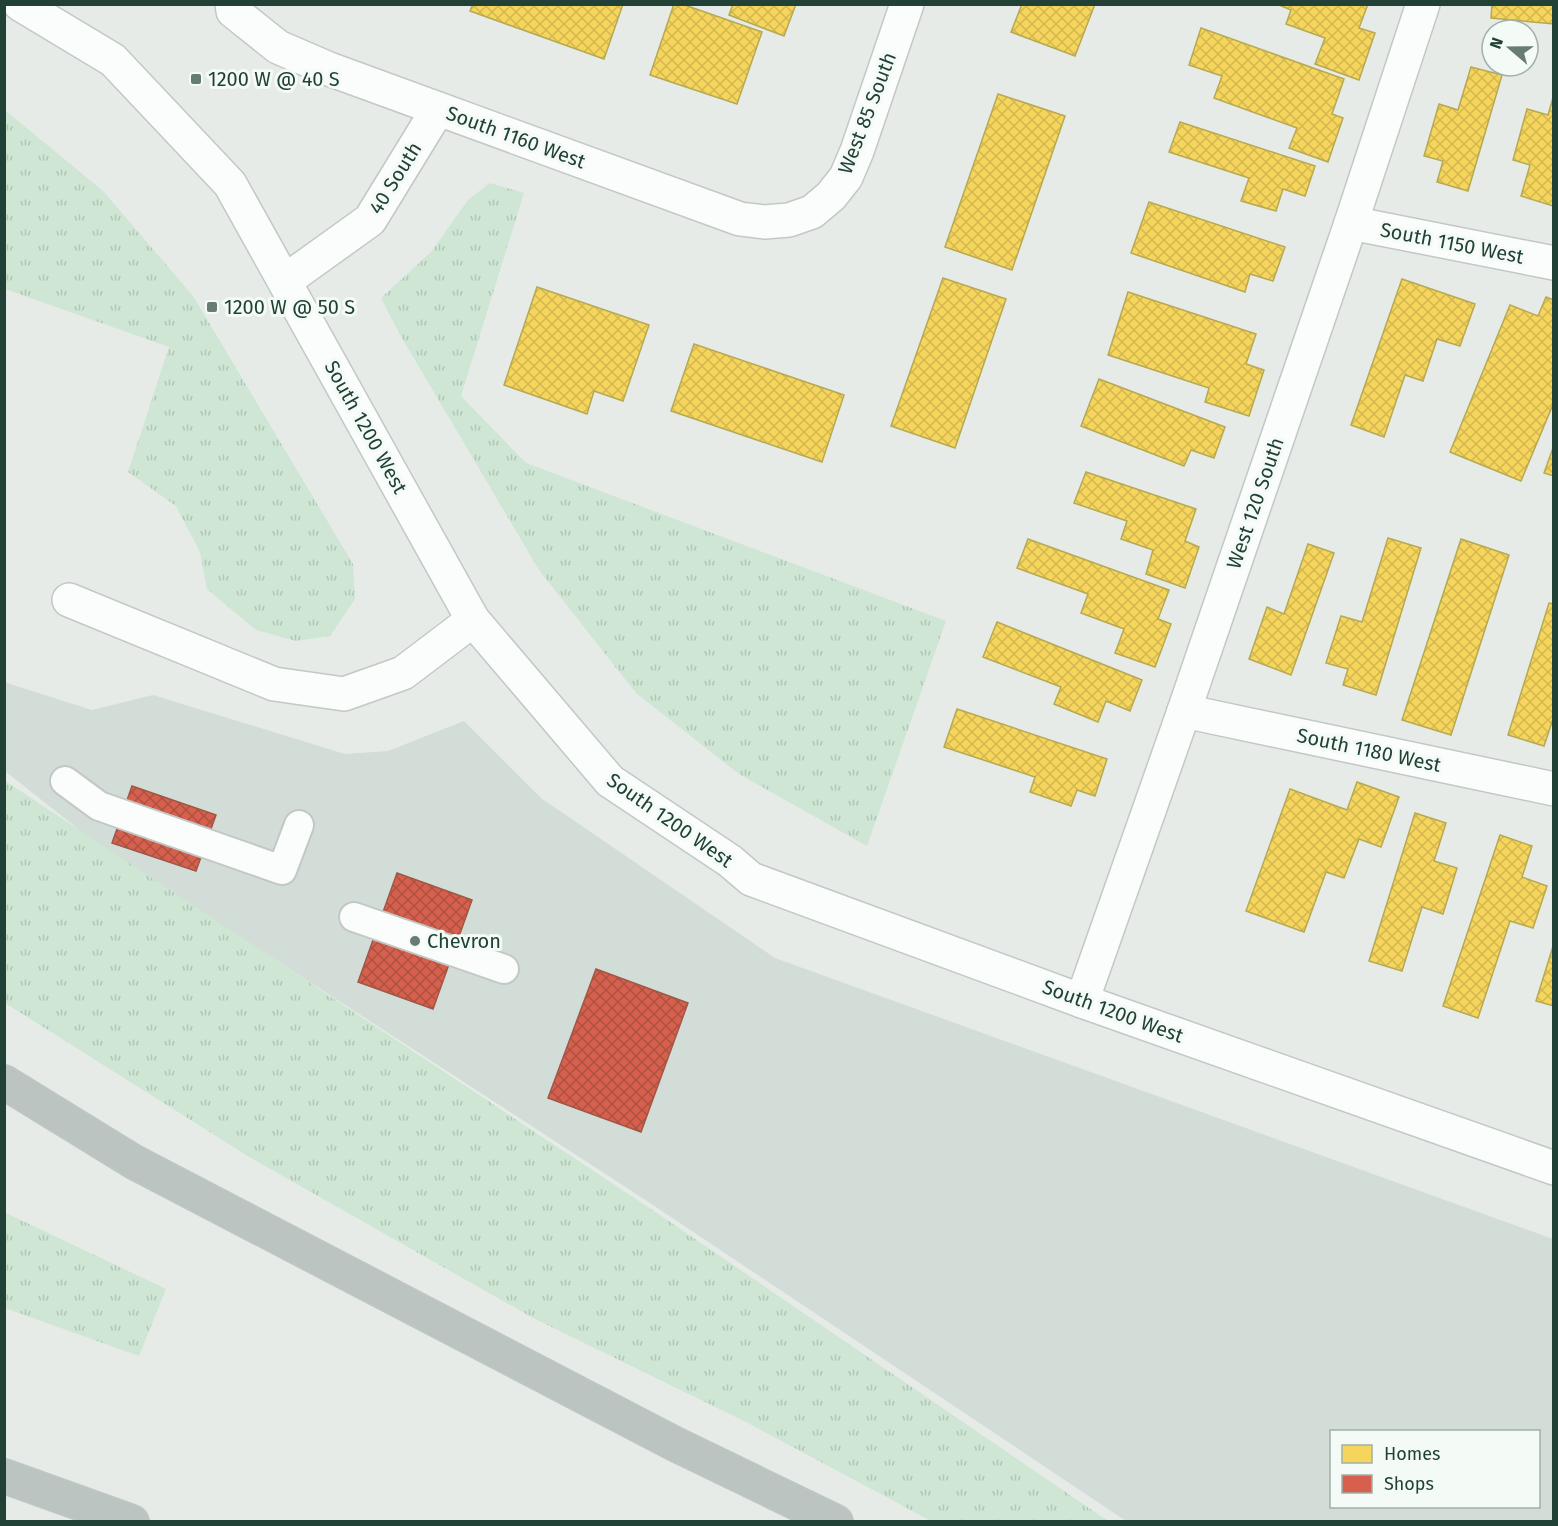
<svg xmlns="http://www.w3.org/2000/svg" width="1558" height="1526" viewBox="0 0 1558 1526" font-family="'Fira Sans',sans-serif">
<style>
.built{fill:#d3ddd8;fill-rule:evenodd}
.grass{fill:url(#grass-tufts)}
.homes{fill:url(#homes-cross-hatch);stroke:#b6a951;stroke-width:1.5}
.shops{fill:url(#shops-cross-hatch);stroke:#a05746;stroke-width:1.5}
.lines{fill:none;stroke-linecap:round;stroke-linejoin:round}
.lane-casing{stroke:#c3c8c5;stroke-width:32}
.street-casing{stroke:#c3c8c5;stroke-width:36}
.secondary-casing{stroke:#c1c9c5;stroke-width:36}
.highway-casing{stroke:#bdc7c3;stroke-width:36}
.lane{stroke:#fbfcfc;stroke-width:28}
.street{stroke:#fbfcfc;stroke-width:33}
.secondary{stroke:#fbfcfc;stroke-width:33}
.highway{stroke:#bbc4c1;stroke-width:33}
.poi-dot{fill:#667c74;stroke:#f4faf6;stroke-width:2}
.labels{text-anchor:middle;stroke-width:6;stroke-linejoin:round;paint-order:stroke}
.poi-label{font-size:20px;fill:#214136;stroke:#f4faf6;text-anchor:start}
.street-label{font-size:20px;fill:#214136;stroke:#f4faf6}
</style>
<defs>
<pattern id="grass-tufts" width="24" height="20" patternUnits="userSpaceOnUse" patternTransform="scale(1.5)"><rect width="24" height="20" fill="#cee6d3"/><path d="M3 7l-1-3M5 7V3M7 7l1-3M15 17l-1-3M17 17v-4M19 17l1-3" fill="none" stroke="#b1c6b6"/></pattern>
<pattern id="homes-cross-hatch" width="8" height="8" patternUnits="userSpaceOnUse" patternTransform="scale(1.5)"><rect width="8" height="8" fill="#f6d55c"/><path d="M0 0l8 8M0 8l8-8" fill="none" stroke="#d3b851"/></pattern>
<pattern id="shops-cross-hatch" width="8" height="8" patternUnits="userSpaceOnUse" patternTransform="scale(1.5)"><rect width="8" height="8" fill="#d6604d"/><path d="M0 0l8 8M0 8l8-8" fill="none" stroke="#ad5141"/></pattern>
</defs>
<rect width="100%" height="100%" fill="#e6ebe8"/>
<path class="built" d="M4,682L92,710L153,695L345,754L388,751L464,721L541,798L775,958L1553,1239V1521H1126L647,1201L97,844L5,771ZM1332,1432H1538V1506H1332Z"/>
<g class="grass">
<polygon points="5,110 103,191 193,296 353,564 355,599 330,636 296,641 256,630 207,589 200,552 176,506 128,472 169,347 5,289"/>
<polygon points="490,183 524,193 461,396 526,463 946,621 867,846 739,774 636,693 539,570 399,333 381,298 431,252 468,200"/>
<polygon points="4,780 657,1213 1108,1521 931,1521 746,1422 533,1318 251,1158 5,1003"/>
<polygon points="4,1212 166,1289 139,1356 5,1308"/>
</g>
<g class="homes">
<polygon points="473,4 623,4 604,59 470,11"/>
<polygon points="674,4 682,4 762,32 737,104 650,75"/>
<polygon points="733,4 796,4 784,36 729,15"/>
<polygon points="1022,4 1095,4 1075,56 1011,32"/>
<polygon points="1277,4 1368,4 1359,28 1375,33 1359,80 1315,64 1325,38 1286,24 1291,10"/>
<polygon points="1492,4 1554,4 1554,24 1491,18"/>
<polygon points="1201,28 1344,79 1332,114 1343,118 1328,162 1289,148 1297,128 1214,98 1222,76 1189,65"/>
<polygon points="1471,67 1502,75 1468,191 1437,182 1443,161 1424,156 1439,104 1458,110"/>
<polygon points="998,94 1065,116 1012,270 945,247"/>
<polygon points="1554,94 1554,205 1553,206 1521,196 1530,165 1513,160 1527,109 1548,115"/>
<polygon points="1180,122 1315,166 1305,196 1283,189 1276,211 1241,201 1249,178 1169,152"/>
<polygon points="1149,202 1285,247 1273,281 1250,274 1245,292 1131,253"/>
<polygon points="943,278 1006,299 955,448 891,426"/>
<polygon points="1402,279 1475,304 1460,346 1437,339 1423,381 1405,375 1384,437 1351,425"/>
<polygon points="537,287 649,325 623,401 594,391 587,414 504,385"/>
<polygon points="1128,292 1256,334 1246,364 1264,370 1249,416 1205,402 1209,388 1108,355"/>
<polygon points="1546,297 1554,300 1554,402 1521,481 1450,452 1510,305 1538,316"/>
<polygon points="694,344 844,395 822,462 671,411"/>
<polygon points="1099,379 1225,427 1214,458 1191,450 1184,466 1081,426"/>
<polygon points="1554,445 1554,476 1544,473"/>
<polygon points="1086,472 1196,509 1185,541 1199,547 1185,588 1146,574 1153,550 1121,539 1127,521 1074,503"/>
<polygon points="1388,538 1421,548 1376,695 1343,685 1348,669 1326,663 1341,616 1362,622"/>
<polygon points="1028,539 1169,590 1158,619 1171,624 1155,667 1115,653 1124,629 1081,613 1088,594 1017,568"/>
<polygon points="1461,539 1509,555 1451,735 1402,720"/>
<polygon points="1308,544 1334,553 1291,675 1249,659 1267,607 1284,614"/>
<polygon points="1549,603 1554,604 1554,716 1544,746 1508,735"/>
<polygon points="997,622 1142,680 1130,711 1106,701 1098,722 1054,704 1061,687 983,657"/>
<polygon points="957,709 1107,759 1095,796 1077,790 1071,806 1030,792 1035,777 944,747"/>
<polygon points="1357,782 1399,797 1381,847 1359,839 1344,878 1326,872 1304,932 1246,911 1290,789 1347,810"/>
<polygon points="1415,813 1446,823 1434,861 1457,868 1443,914 1422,907 1402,971 1369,961"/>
<polygon points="1500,835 1532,846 1522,877 1547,886 1533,928 1510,921 1478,1018 1443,1006"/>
<polygon points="1554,943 1554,1006 1536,1001"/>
</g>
<g class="shops">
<polygon points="132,786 216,815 196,871 112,843"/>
<polygon points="397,873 472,900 433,1009 358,982"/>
<polygon points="596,969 688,1003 641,1132 548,1098"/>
</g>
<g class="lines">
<g class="lane-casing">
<g id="lane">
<polyline points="65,781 99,806 282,870 299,825"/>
<polyline points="354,917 504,969"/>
</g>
</g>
<g class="street-casing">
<g id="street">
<polyline points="232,4 233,11 278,47 329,69 740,219 764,222 789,220 812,212 831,196 846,177 857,151 907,4"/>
<polyline points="1351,223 1554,263"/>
<polyline points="285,281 370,220 438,109"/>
<polyline points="69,600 274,684 344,694 403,673 473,620"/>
<polyline points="1184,711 1554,789"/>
<polyline points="1082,1001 1184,711 1351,223 1423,4"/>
</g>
</g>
<g class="secondary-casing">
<polyline id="secondary" points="20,4 113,60 230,184 473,620 610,781 730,861 751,879 1082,1001 1554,1168"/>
</g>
<g class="highway-casing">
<g id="highway">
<polyline points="4,1082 134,1162 675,1444 836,1522"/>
<polyline points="4,1476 132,1522"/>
</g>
</g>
<use href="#lane" class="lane"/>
<use href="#street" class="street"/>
<use href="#secondary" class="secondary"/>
<use href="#highway" class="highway"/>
</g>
<g class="poi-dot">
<rect x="190" y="73" width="12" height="12" rx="3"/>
<rect x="206" y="301" width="12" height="12" rx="3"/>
<circle cx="415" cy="941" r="6"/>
</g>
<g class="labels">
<g class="poi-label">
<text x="208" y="86">1200 W @ 40 S</text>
<text x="224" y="314">1200 W @ 50 S</text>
<text x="427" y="948">Chevron</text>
</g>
<g class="street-label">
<text transform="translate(867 113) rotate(-69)" y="7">West 85 South</text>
<text transform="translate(516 137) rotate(20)" y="7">South 1160 West</text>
<text transform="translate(395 178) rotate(-58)" y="7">40 South</text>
<text transform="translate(1452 243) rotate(11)" y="7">South 1150 West</text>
<text transform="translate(366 427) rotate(61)" y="7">South 1200 West</text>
<text transform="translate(1255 503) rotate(-71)" y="7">West 120 South</text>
<text transform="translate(1369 750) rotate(12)" y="7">South 1180 West</text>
<text transform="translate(670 820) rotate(35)" y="7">South 1200 West</text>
<text transform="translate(1113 1011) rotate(20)" y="7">South 1200 West</text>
</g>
</g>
<rect width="1558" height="1526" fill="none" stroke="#214136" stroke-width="12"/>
<rect x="1330" y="1430" width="210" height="78" fill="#f4faf6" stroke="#a0b0a9" stroke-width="1.5"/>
<rect x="1342" y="1445" width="30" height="18" fill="#f6d55c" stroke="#a0b0a9" stroke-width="1.5"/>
<text x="1384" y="1460" font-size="18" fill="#214136">Homes</text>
<rect x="1342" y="1475" width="30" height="18" fill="#d6604d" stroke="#a0b0a9" stroke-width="1.5"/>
<text x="1384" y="1490" font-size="18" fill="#214136">Shops</text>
<g transform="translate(1510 48) rotate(290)"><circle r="28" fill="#f4faf6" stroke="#a0b0a9" stroke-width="1.5"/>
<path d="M0-4.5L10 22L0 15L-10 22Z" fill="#667c74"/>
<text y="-9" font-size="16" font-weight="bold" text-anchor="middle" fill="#214136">N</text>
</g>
</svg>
